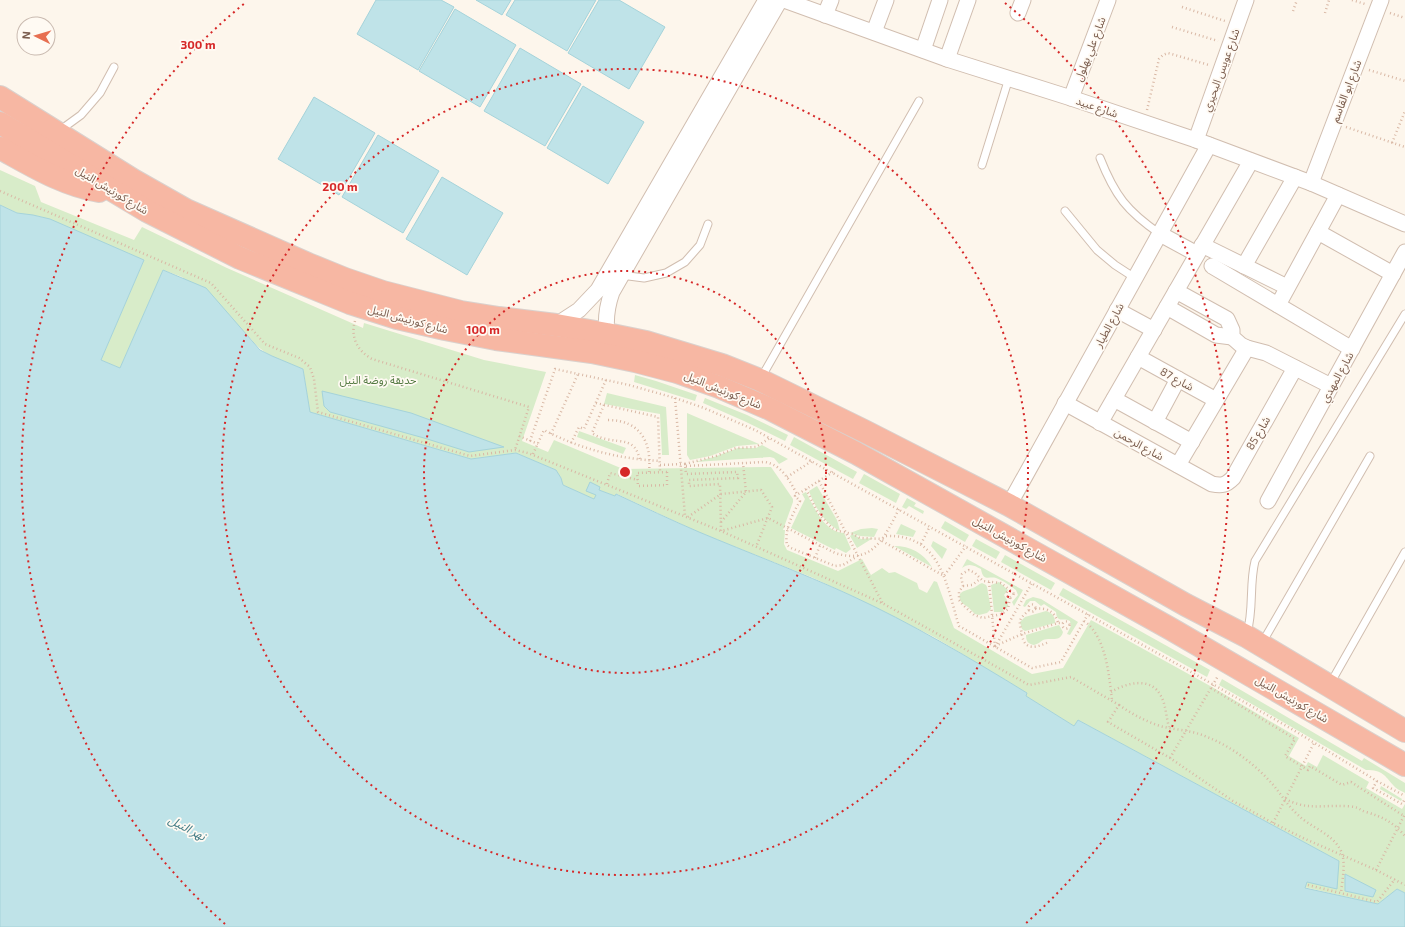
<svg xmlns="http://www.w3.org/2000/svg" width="1405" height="927" viewBox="0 0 1405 927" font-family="'Exo 2','Noto Sans Arabic',sans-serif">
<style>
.green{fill:#d8ecc9}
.water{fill:#bfe3e8;stroke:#a5d3da}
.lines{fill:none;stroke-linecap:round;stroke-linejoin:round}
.lane-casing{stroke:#d1beb0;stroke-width:9}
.street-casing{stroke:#d1beb0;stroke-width:17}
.highway-casing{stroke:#dad1cd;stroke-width:24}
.path{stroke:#d9b8a5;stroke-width:2.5;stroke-dasharray:1 3;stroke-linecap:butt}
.lane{stroke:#fff;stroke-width:7}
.street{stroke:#fff;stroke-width:15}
.highway{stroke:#f7b7a3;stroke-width:22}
.ring{fill:none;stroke:#d62828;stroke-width:2;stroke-dasharray:2 4}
.labels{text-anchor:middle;stroke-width:3.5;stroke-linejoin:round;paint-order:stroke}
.street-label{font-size:11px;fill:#7a5c4d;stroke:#fffaf3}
.park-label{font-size:11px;fill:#537a41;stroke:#fffaf3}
.water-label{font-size:12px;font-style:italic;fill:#437c86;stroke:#fffaf3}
.centre{fill:#d62828;stroke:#fffaf3;stroke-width:2}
.ring-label{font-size:12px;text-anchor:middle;font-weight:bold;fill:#d62828;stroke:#fffaf3;stroke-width:3.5;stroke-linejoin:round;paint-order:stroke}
</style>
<rect width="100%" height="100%" fill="#fdf6ec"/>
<g class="green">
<path d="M0,170L35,186L41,202L134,240L142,227L227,268L363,328L364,323L484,360L546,372L522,441L548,452L554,440L623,469L771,467L793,499V502L783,530H785L784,544L787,550L838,571L862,559L871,575L882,568L889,573L895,572L917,583L919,589L927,593L934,581L937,582L954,628L1032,674L1063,668L1091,620L1212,687L1299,738L1289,756L1306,766L1308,762L1317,767L1323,755L1369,782L1366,788L1402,809L1405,804V893L1397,889L1378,904L1304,887L1307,882L1339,861L1078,720L1074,726L1026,696L1027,693L934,637L850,595L811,577L698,532L617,494L615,496L599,490L594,499L563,485L561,478L556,470L516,453L471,459L310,412L303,369C284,361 263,356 251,339L182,277L163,270L120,368L101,360L144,260L42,217L17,213L0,205Z"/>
<polygon points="635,375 656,381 697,395 695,401 634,382"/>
<polygon points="607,393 666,407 669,455 662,455 660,414 604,404"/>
<polygon points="705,398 747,415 788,435 785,441 744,421 703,403"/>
<polygon points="687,413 759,444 737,446 710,456 690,460 687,455"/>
<polygon points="579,431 626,448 623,454 577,437"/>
<polygon points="794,437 857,472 853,479 790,445"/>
<polygon points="762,445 788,459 779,464 774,458 770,457 695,462 714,457 738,448 756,448"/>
<polygon points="864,474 900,494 896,503 859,483"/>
<path d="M817,486L837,520L840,531C824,523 815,507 809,491Z"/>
<path d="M806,492C814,507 824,532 844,533L851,549L846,553L836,548L835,550L791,528L805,499L802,494Z"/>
<polygon points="907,498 916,503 914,506 924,511 923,514 909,506 906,509 902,507"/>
<polygon points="945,521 969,535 965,542 941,528"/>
<polygon points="901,524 916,531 913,537 896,534"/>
<polygon points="872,528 878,529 874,537 860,536 850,533 861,529"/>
<polygon points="853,534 861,539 873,538 857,548 850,536"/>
<polygon points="976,539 1000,552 996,559 972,546"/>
<polygon points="933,541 947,549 942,559 931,546"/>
<path d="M894,546C911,546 923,553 932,567Z"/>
<polygon points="1005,555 1055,583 1051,590 1001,562"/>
<path d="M967,559L1023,590L1014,606L1012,602L1018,595L1016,590C1011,586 1002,580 996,578C989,576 983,582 981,569C975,566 969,562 962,568Z"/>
<polygon points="999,582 1008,590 1004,595 1007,600 1008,606 1002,612 994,612 991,585"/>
<path d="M982,583L986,585L987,587L991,609L987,613L979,615L975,614L968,607L962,603C955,591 965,591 973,588C976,587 979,584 982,583Z"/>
<polygon points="1063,588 1210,670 1207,677 1059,595"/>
<path d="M1033,597L1041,599L1078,622L1070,635L1067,634L1071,626L1070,621C1064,617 1057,624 1056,612L1044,604L1041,606L1035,601H1030L1025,607L1023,606L1026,600Z"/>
<path d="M1046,611C1052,613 1055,616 1055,623L1025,631L1022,629L1020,622L1025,617Z"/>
<path d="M1059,625L1063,632C1060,643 1051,637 1043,640C1040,642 1038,644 1034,645C1028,644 1026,641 1026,635Z"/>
<path d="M1222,679L1362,761L1364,758L1405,783V793C1402,791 1396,789 1394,786C1384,775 1383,770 1366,770L1219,685Z"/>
<polygon points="1381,786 1402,799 1401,801 1380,789"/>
</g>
<g class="water">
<polygon points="376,0 441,0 454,7 418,70 357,34"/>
<polygon points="476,0 511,0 502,15"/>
<polygon points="515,0 596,0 567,51 506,15"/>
<polygon points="599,0 619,0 665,27 629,89 568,53"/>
<polygon points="455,9 516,45 480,107 419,71"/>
<polygon points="520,48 581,84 545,146 484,111"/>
<polygon points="583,86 644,122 608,184 547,148"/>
<polygon points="314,97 375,133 339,195 278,159"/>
<polygon points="378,135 439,171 403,233 342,197"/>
<polygon points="442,177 503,213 467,275 406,239"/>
<path d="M0,205L17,213L33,215L50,219L144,260L101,360L120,368L163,270L206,288L260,350L272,356L303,369L310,412L471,459L516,453L556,470L561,478L563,485L594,499L596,495L586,491L590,482L600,487L599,490L615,496L616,494C644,507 671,520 699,532C749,553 800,572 850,595C911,623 970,658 1027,693L1026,696L1074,726L1078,720L1339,861L1337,889L1307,882L1305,888L1378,904L1397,889L1405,893V927H0Z"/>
<polygon points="322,391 411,413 504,447 469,452 424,438 330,412 324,406"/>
<polygon points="1345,874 1376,890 1373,897 1345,891"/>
</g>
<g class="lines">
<g class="lane-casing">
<g id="lane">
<polyline points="59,131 81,115 100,93 114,67"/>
<path d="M1100,158C1115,196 1127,211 1160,234"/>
<polyline points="982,165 1009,78"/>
<polyline points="1065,211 1097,250 1115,265 1135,278"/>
<polyline points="621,275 644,278 666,273 685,262 700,245 708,224"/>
<polyline points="761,378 919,101"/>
<path d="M1247,633C1254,609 1249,585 1255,561L1405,314"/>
<polyline points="1262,643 1370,456"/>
<polyline points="1330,684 1405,552"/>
</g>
</g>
<g class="street-casing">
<g id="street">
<polyline points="784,0 947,59 1071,98 1196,140 1311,183 1405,224"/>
<polyline points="1018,13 1023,0"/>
<polyline points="825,15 831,0"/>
<polyline points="874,32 886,0"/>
<polyline points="923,50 940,0"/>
<polyline points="947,59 968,0"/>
<polyline points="1071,98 1108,0"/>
<polyline points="1196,140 1246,0"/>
<polyline points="1311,183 1381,0"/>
<polyline points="1318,232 1393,274"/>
<polyline points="1160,234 1197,254"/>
<polyline points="1202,245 1287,287"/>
<polyline points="1212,266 1352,349"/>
<polyline points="1244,266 1295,177"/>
<polyline points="1176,291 1227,319 1232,330 1232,337 1241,345 1247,348 1266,353 1331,386"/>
<polyline points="1278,305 1338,195"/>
<polyline points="1167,307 1216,335 1232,337"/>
<polyline points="1117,310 1154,330"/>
<polyline points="556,325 579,310 598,290 766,0"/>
<path d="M607,334C605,318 607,306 612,292L780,0"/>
<polyline points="1138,357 1216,400"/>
<polyline points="1114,399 1192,442"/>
<path d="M1065,403L1212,484C1222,486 1226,485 1233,478L1295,368"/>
<polyline points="1155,422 1178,379"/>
<polyline points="1100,423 1251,161"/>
<polyline points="1178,465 1247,348"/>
<polyline points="1268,501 1405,252"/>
<polyline points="1009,505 1209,145"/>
</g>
</g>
<g class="highway-casing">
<g id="highway">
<polyline points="0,97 133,180 186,210 308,264 345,279 383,292 461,312 499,318 556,325 607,334 646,342 722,365 760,380 864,431 1009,505 1186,605 1246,636 1405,731"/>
<polyline points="0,123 147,211 240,258 350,303 397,318 445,329 496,339 592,352 635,361 677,372 719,387 770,409 856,453 1171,629 1405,765"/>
<path d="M0,148C31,165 63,185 99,191"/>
</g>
</g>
<g class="path">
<polyline points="1352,0 1365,4"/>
<polyline points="1182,7 1225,21"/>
<polyline points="1293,11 1297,0"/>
<polyline points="1325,13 1329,0"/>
<polyline points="1390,13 1405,18"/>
<polyline points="1172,27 1218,41"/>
<polyline points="1369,70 1405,81"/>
<polyline points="1147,110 1159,59 1163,55 1168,53 1209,65"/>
<polyline points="1346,127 1405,147"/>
<polyline points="1392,143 1405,111"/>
<polyline points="0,191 211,283 265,344 299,358 310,367 314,379 318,412 470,456 515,450 528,453 721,531 884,604 1029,685 1071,677 1119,705 1108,722 1170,758 1233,801 1273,823 1303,838 1376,870 1405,885"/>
<path d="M355,321C350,338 358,351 372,359L529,407L515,450"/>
<polyline points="675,398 685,516"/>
<polyline points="596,403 658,417 660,472"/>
<path d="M604,405L592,433C596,436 601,438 606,439C623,443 635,438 640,460"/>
<path d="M608,420C640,420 652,442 649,472"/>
<polyline points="551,434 578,374"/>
<polyline points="519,436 538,444"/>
<polyline points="530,441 555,369 629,385 675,398 704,408 755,430 1177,664 1290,728 1377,781 1405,796"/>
<polyline points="571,443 579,427 584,429 606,380"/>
<path d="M533,454L544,430C580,449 619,459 660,461"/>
<polyline points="685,464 716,456 736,448 756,447 770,438"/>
<path d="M660,465L685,464L686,474L737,472L738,478L689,480V486L720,484L721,531L768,518L835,553C873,565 884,538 899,509"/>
<path d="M686,466L765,462C782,465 789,480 797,494"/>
<polygon points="667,472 667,485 638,486 637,473"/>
<path d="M833,472L795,496L800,501C793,513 784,530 787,545L791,548L835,566L843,565L856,557"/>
<polyline points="787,477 812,461"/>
<polyline points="819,481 883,604"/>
<polyline points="607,484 610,473 638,480"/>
<polyline points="806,489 818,513 832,528 838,531 853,534 860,538 884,539"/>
<polyline points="688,517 721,494 761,490 772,507 756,547"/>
<polyline points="721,522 746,492 743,463"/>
<path d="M886,536C941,534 946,584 959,626L1032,668L1061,662L1088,614"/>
<polyline points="882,541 944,576 966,546"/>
<polyline points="921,544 930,526"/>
<polyline points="815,558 820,545"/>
<polyline points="989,582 995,647"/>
<polyline points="963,586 972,585 980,579"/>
<circle cx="1010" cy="594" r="3.5"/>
<polyline points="1010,598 1008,609 1002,614 983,618 974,615 963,605 959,600 959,592 963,586 961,577 962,574 969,570 975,573 983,581 1001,583 1011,591"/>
<circle cx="1032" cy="608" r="3.5"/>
<path d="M1035,609C1047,607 1055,612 1058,623"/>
<path d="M1029,610C1016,622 1020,621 1022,635C1025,652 1037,647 1049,642"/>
<path d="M1084,621C1106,636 1109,675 1112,700"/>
<circle cx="1066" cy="625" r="3.5"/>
<polyline points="995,646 1022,634 1058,623 1063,623"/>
<polyline points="995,647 1032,583"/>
<polyline points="1211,688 1295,739 1285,756 1308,770 1310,766 1342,785 1351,782 1404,816"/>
<path d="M1111,692C1126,683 1151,676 1161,696C1166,705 1166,717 1169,727"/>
<path d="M1119,705C1132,714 1145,721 1160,726C1175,730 1192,730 1207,737C1233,747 1257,766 1275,787C1282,796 1289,807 1298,815C1310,827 1331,833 1340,849C1347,861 1342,880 1341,893"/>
<polyline points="1170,758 1218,676"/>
<polyline points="1377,781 1373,788 1402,804 1405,799"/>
<path d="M1285,799C1306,809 1315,806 1337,806C1343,806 1352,806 1358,808C1361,810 1363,811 1366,812C1383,817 1393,822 1405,836"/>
<polyline points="1273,823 1314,743"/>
<polyline points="1376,870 1405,814"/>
<polyline points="1308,885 1377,902 1395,879"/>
</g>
<use href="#lane" class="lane"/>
<use href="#street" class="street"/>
<use href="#highway" class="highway"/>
</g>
<g class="ring">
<circle cx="625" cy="472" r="201"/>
<circle cx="625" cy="472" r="403"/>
<path d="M225 924A604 604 0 0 1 245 3M1005 3A604 604 0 0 1 1025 924"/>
</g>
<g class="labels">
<g class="street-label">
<text transform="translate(1090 49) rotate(-69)" y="4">شارع علي بهلول</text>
<text transform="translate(1221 70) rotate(-70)" y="4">شارع عويس البحيري</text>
<text transform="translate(1346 91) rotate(-69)" y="4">شارع ابو القاسم</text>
<text transform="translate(1097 107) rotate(19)" y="4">شارع عبيد</text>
<text transform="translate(112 190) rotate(31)" y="4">شارع كورنيش النيل</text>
<text transform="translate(408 319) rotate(15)" y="4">شارع كورنيش النيل</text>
<text transform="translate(1109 325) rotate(-61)" y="4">شارع الطيار</text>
<text transform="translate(1337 377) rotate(-61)" y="4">شارع المهدي</text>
<text transform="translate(1177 379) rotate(29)" y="4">شارع 87</text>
<text transform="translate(723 390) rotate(22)" y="4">شارع كورنيش النيل</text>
<text transform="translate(1258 433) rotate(-60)" y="4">شارع 85</text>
<text transform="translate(1139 444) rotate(29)" y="4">شارع الرحمن</text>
<text transform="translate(1010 539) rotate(29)" y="4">شارع كورنيش النيل</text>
<text transform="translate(1292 699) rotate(30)" y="4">شارع كورنيش النيل</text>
</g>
<g class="park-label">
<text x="378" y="384">حديقة روضة النيل</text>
</g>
<g class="water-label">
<text transform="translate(187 828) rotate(28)" y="4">نهر النيل</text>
</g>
</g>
<circle cx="625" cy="472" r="6" class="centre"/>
<g class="ring-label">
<text x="198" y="49">300 m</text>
<text x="340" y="191">200 m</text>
<text x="483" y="334">100 m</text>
</g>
<g transform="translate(36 36) rotate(275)"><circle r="19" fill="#fffaf3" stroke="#cabbb1"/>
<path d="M0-3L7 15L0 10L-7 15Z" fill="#e76f51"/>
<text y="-6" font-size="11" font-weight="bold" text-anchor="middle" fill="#7a5c4d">N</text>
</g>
</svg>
